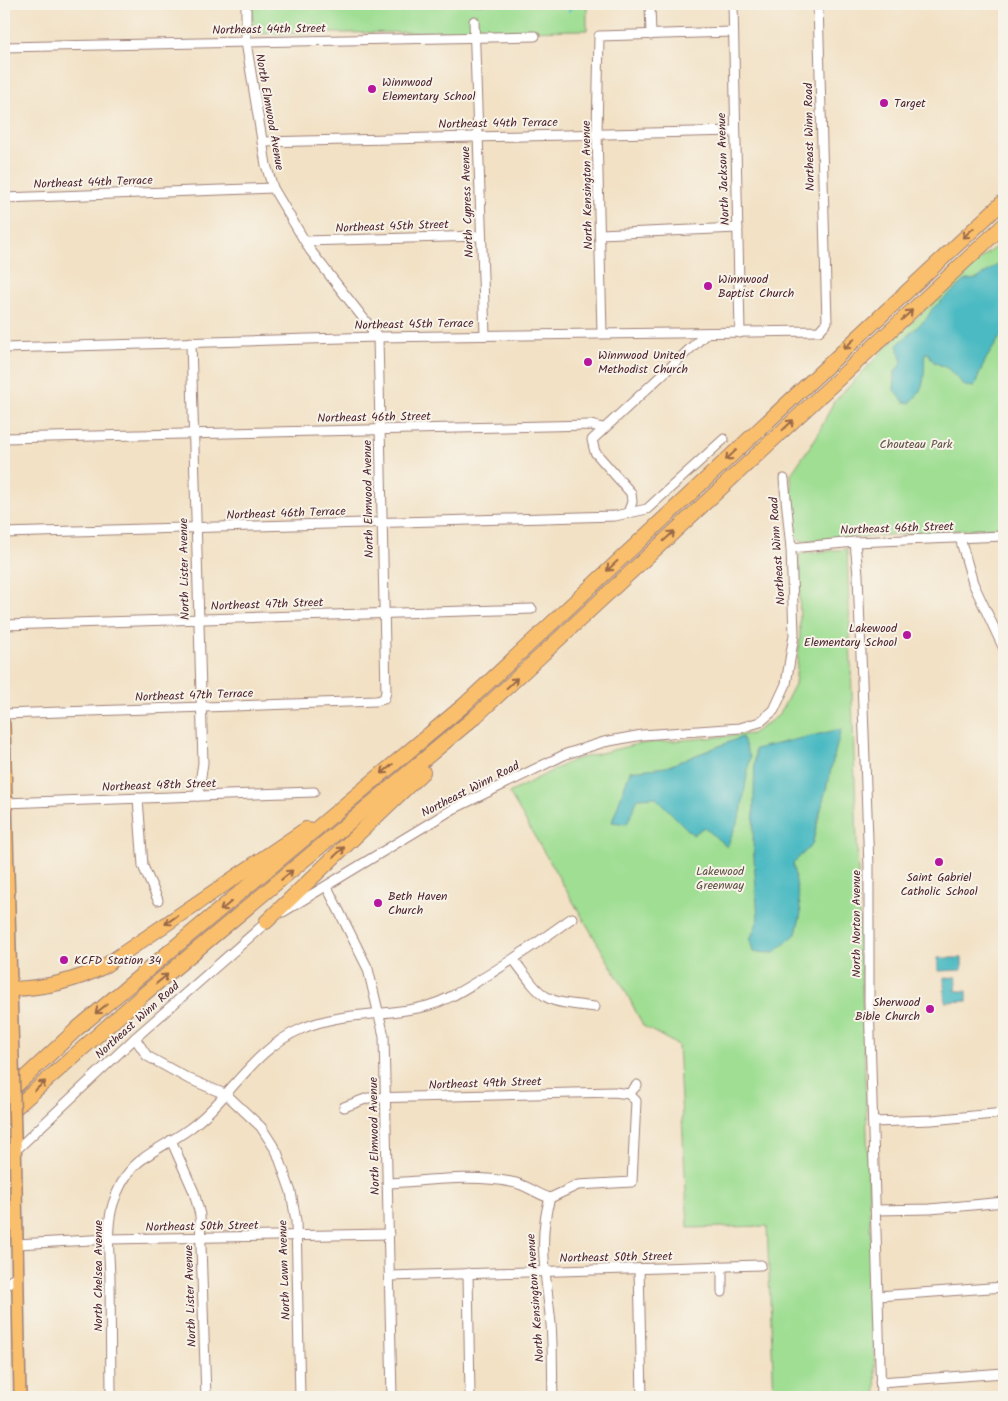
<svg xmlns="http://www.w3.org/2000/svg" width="1008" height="1401" viewBox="0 0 1008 1401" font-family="Kalam,sans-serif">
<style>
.green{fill:#9fde93;stroke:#747e5f}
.water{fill:#4bbac2;stroke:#4a6c76}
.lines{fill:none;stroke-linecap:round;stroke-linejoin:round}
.stream{stroke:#4bbac2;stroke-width:2}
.minor-casing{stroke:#9e8078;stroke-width:11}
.major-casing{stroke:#9e8078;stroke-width:14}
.highway-casing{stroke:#9e8078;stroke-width:16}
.minor{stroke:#fff;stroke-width:9}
.major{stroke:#f9bf6c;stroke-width:11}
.highway{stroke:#f9bf6c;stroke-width:14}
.major-bridge-casing{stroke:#9e8078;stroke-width:14;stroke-linecap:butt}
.major-bridge{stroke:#f9bf6c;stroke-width:11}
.oneway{stroke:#996748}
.poi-dot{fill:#b5179e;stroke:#f7f3e8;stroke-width:2}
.labels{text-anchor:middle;stroke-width:4;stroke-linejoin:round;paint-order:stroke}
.street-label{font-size:12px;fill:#4a1f2b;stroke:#f7f3e8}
.poi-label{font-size:12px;fill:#4a1f2b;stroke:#f7f3e8;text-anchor:start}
.park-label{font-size:12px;fill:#5f4f45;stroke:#f7f3e8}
</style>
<rect width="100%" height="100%" fill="#f7f3e8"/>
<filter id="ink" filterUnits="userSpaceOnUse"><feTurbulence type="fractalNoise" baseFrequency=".02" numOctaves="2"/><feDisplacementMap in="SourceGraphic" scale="10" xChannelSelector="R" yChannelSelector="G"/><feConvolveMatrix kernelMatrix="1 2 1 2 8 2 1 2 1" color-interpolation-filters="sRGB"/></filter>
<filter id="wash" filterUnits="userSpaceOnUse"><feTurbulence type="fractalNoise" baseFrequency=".0096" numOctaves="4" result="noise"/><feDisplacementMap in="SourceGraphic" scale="20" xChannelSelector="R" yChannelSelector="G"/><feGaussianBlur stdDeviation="1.12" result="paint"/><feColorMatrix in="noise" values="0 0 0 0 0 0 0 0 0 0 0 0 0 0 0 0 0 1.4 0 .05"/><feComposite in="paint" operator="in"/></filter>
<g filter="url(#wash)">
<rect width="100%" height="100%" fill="#f2e1c5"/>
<g class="green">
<polygon points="252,4 587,4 587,30 253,34"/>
<polygon points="1004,241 1004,527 802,541 794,535 791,474 817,436 833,403 897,336 986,254"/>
<polygon points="847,549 876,1397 774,1397 767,1226 688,1228 678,1045 643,1026 624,988 509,793 573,760 637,744 752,734 779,715 795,684 800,637 799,554"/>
</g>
<g class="water">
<path d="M1004,260V331L986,359L974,387L965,386L947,368L934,362L928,353H925C923,373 928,387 910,403L904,402L894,390L895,372L902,362L897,345L927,318L932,309L966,280L977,279Z"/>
<polygon points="841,729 812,845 793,863 801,913 796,934 774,953 753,952 750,940 758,920 753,842 755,749"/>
<polygon points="742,737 750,757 741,813 727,847 704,827 693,835 655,797 638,798 627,824 612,822 630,771 666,767"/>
<polygon points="938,958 962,958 962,970 938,971"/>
<polygon points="956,977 956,991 967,991 967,1001 945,1002 944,978"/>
</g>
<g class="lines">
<polyline class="stream" points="569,11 572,4"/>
</g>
</g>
<g filter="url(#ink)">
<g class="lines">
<g class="minor-casing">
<g id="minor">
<polyline points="650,4 651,35"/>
<polyline points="733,4 740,333"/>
<polyline points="474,21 485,335"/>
<polyline points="4,47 535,36"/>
<polyline points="262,142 735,131"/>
<polyline points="4,198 273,188"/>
<polyline points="600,234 738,228"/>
<polyline points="305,241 480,236"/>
<polyline points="602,333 597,133 599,36 732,32"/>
<polyline points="191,342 203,763 198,796"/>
<polyline points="4,348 378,337 819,331 827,322 818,4"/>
<polyline points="4,438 591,425 603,428"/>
<polyline points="628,513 632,502 631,493 595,452 592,440 707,333"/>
<polyline points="4,533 615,516 647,509 724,439"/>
<polyline points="960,538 973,583 1004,649"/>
<polyline points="855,542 858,575 869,866 869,1001 881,1397"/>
<polyline points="791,548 855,542 1004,536"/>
<polyline points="4,625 532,609"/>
<polyline points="4,714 376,701 384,699 386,692 378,337 310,250 273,188 266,165 246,42 246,4"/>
<polyline points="138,798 143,866 158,900"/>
<polyline points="4,803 314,792"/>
<polyline points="327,887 368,969 384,1036 392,1397"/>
<polyline points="283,912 453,809 566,754 604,742 642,735 740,728 760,722 774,710 786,684 794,635 791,548 784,479"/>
<path d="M514,960C545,1002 543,1001 595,1007"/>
<polyline points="135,1038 147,1056 187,1078 227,1095 261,1127 277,1152 291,1192 296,1221 300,1397"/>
<polyline points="629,1094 637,1085"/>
<polyline points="344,1107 368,1098 614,1092 629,1094"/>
<polyline points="873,1122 932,1120 1004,1113"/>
<polyline points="171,1140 194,1192 200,1215 206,1397"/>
<polyline points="16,1150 135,1038 269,920"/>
<path d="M388,1183C428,1181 472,1174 511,1182C526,1184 536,1194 550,1198L578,1185L632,1182L636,1101L629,1094"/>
<path d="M550,1198C537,1239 547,1282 551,1324C553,1348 552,1373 553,1397"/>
<polyline points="876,1210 930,1209 1004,1202"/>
<polyline points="17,1244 109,1239 389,1234"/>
<polyline points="639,1269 642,1397"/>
<polyline points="468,1273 470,1397"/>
<polyline points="390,1276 761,1265"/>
<polyline points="4,1287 17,1275"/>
<polyline points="722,1292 722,1267"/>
<polyline points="878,1296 1004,1287"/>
<polyline points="880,1382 1004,1373"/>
<path d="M111,1397C111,1357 110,1316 110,1276C109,1252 106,1227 113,1204C128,1156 153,1155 189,1129C230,1099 252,1050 301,1029C341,1011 385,1017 427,1006C446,1001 461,991 478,981C511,962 541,940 572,918"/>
</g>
</g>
<g class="major-casing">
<g id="major">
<polyline points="4,724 13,1059"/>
<polyline points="15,1134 20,1397"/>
</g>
</g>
<g class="highway-casing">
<g id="highway">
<polyline points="266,922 423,772"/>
<path d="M12,989C45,988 73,982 103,967L306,829"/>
<polyline points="4,1097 78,1028 463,706 1004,201"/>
<polyline points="4,1118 144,994 476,716 1004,225"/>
</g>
</g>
<use href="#minor" class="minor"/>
<use href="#major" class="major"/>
<use href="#highway" class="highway"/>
<g class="major-bridge-casing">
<polyline id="major-bridge" points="13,1059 15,1134"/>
</g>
<use href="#major-bridge" class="major-bridge"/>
</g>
<defs><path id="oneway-shaft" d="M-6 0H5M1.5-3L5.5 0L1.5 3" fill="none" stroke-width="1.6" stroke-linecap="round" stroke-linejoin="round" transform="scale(1.25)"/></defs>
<g class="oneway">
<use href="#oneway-shaft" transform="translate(968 233) rotate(138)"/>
<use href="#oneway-shaft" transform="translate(907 315) rotate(-43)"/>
<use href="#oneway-shaft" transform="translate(849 344) rotate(137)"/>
<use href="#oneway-shaft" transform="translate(788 425) rotate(-43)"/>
<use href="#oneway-shaft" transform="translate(731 455) rotate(137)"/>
<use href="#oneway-shaft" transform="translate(669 536) rotate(-43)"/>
<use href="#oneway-shaft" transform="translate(612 566) rotate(137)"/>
<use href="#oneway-shaft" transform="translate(512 683) rotate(-43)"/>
<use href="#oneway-shaft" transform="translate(387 769) rotate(140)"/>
<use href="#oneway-shaft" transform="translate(339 852) rotate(-43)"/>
<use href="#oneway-shaft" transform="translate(287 875) rotate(-40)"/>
<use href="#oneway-shaft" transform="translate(226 906) rotate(141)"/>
<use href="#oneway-shaft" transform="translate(171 920) rotate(145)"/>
<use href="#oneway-shaft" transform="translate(162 979) rotate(-40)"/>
<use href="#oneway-shaft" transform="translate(101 1009) rotate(141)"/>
<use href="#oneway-shaft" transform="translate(40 1086) rotate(-42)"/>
</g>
</g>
<g class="poi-dot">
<circle cx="372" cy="89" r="5"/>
<circle cx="884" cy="103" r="5"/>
<circle cx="708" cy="286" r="5"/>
<circle cx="588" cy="362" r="5"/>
<circle cx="907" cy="635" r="5"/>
<circle cx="939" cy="862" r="5"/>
<circle cx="378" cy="903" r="5"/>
<circle cx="64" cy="960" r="5"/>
<circle cx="930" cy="1009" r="5"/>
</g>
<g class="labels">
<g class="street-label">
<text transform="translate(269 29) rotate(-1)" y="4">Northeast 44th Street</text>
<text transform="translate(270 112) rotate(80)" y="4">North Elmwood Avenue</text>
<text transform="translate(498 123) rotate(-1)" y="4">Northeast 44th Terrace</text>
<text transform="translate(809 137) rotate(-91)" y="4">Northeast Winn Road</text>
<text transform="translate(723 169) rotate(-92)" y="4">North Jackson Avenue</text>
<text transform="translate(93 182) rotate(-2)" y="4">Northeast 44th Terrace</text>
<text transform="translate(587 185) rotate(-91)" y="4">North Kensington Avenue</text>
<text transform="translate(467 202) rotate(-92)" y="4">North Cypress Avenue</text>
<text transform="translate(392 226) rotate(-2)" y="4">Northeast 45th Street</text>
<text transform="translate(414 324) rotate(-1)" y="4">Northeast 45th Terrace</text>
<text transform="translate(374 417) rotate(-1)" y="4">Northeast 46th Street</text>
<text transform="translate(368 499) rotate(-91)" y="4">North Elmwood Avenue</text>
<text transform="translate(286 513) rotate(-2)" y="4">Northeast 46th Terrace</text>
<text transform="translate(897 528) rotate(-2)" y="4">Northeast 46th Street</text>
<text transform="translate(777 551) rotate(-94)" y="4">Northeast Winn Road</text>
<text transform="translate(184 569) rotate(-91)" y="4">North Lister Avenue</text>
<text transform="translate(267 604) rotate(-2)" y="4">Northeast 47th Street</text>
<text transform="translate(194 695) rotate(-2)" y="4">Northeast 47th Terrace</text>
<text transform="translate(159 785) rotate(-2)" y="4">Northeast 48th Street</text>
<text transform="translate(470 789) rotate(-27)" y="4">Northeast Winn Road</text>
<text transform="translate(856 924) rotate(-90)" y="4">North Norton Avenue</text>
<text transform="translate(137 1020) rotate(-42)" y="4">Northeast Winn Road</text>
<text transform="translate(485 1083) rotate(-2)" y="4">Northeast 49th Street</text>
<text transform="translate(374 1136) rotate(-91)" y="4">North Elmwood Avenue</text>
<text transform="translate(202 1226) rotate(-1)" y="4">Northeast 50th Street</text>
<text transform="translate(616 1257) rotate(-1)" y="4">Northeast 50th Street</text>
<text transform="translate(284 1270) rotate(-92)" y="4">North Lawn Avenue</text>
<text transform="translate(98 1276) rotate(-90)" y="4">North Chelsea Avenue</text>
<text transform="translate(190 1296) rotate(-92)" y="4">North Lister Avenue</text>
<text transform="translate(535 1298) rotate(-94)" y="4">North Kensington Avenue</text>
</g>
<g class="poi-label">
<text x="382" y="86">Winnwood<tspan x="382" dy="14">Elementary School</tspan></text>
<text x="894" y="107">Target</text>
<text x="718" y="283">Winnwood<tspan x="718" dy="14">Baptist Church</tspan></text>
<text x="598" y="359">Winnwood United<tspan x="598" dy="14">Methodist Church</tspan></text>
<text x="897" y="632" text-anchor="end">Lakewood<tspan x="897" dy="14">Elementary School</tspan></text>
<text x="939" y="881" text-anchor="middle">Saint Gabriel<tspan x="939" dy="14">Catholic School</tspan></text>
<text x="388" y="900">Beth Haven<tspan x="388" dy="14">Church</tspan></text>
<text x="74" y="964">KCFD Station 34</text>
<text x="920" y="1006" text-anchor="end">Sherwood<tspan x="920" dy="14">Bible Church</tspan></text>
</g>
<g class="park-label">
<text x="916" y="448">Chouteau Park</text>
<text x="720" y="875">Lakewood<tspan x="720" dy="14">Greenway</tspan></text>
</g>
</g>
<rect width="1008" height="1401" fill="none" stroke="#f7f3e8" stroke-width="20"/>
</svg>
